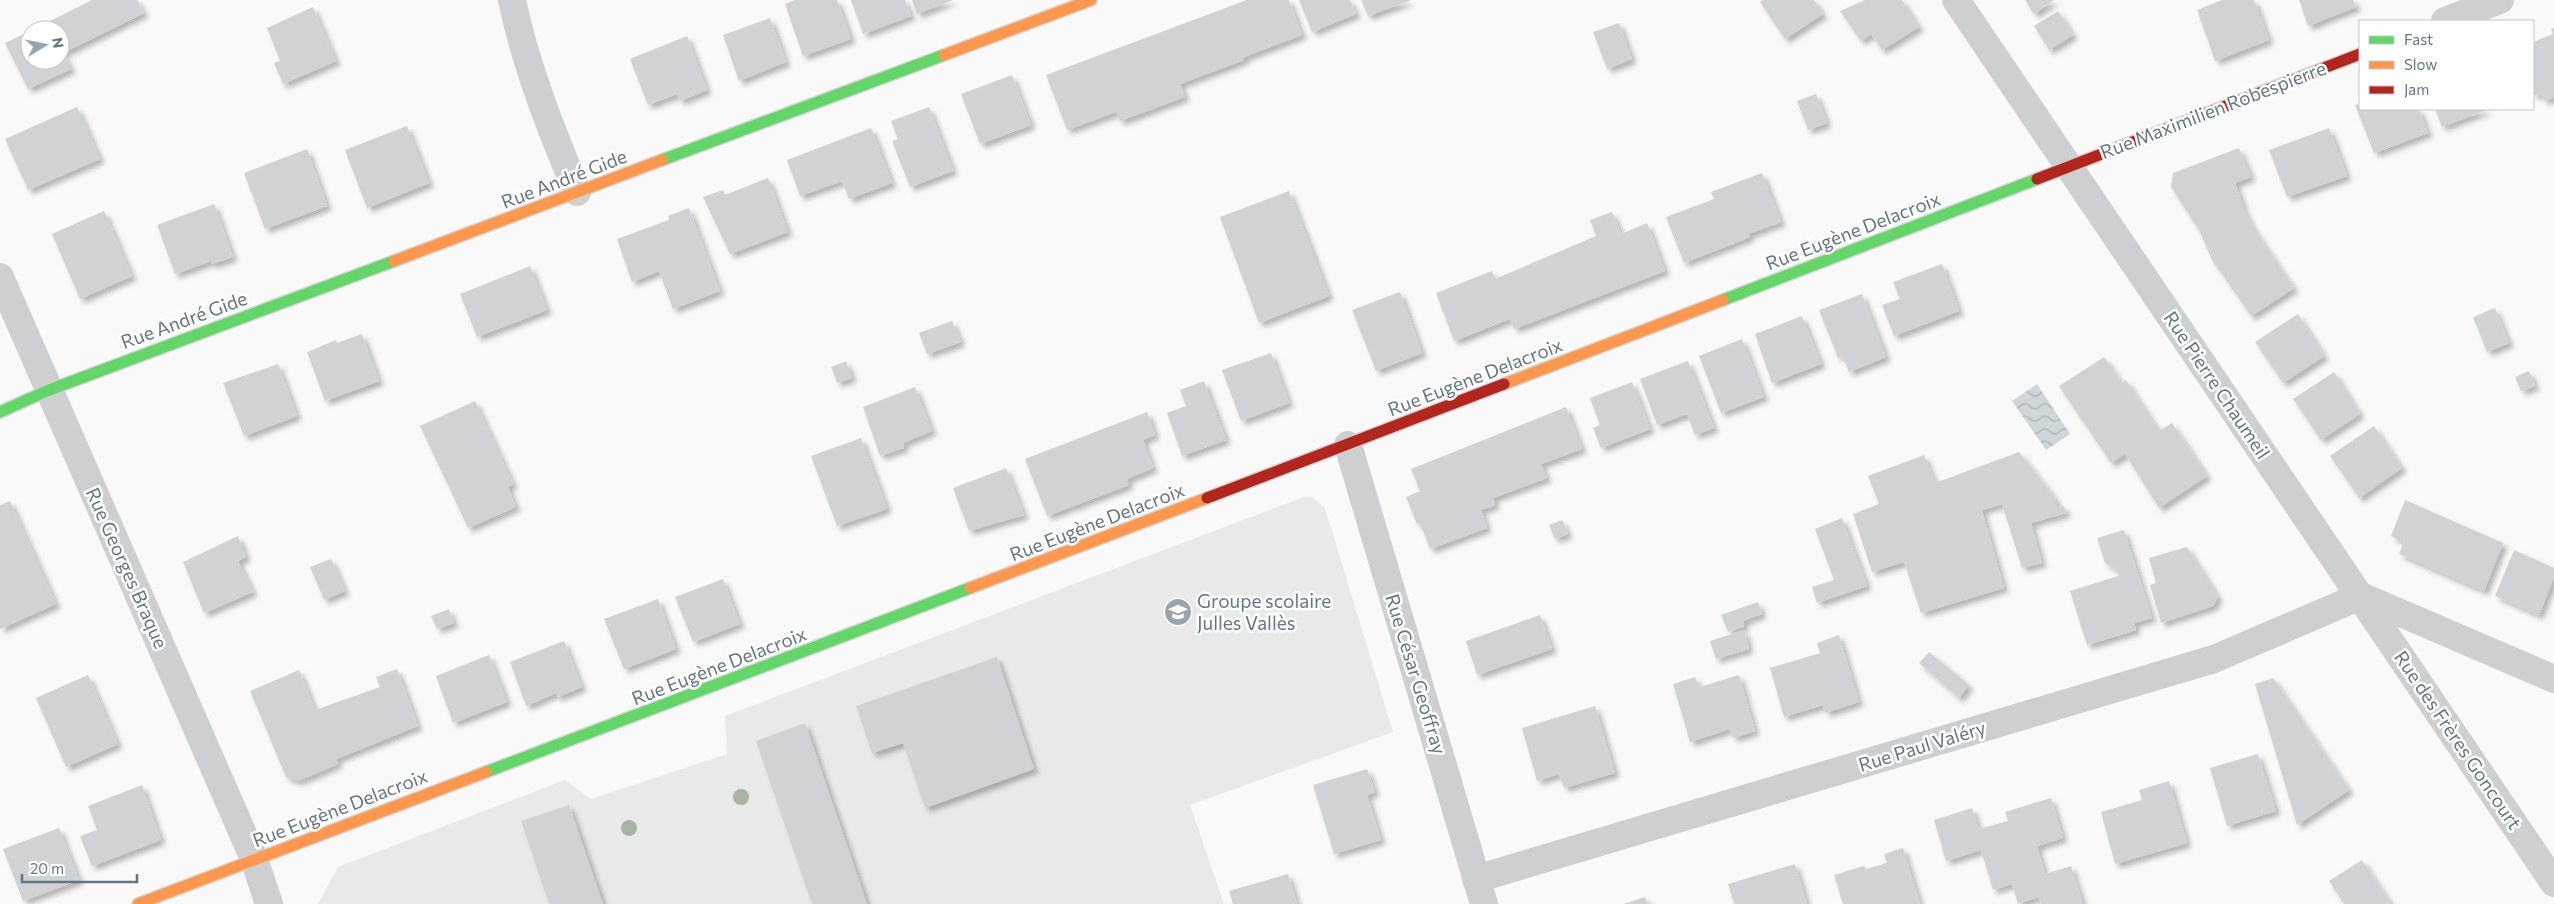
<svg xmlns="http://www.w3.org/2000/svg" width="2554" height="904" viewBox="0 0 2554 904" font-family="Commissioner,sans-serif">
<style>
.built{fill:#e8e9e9}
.water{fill:url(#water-waves)}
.building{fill:#d0d2d3;filter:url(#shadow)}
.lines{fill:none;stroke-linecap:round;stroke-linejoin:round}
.fast-casing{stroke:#d5d6d7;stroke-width:14}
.slow-casing{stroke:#d5d6d7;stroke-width:14}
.jam-casing{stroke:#d5d6d7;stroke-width:14}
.street{stroke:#cecfd0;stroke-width:28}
.fast{stroke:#63d668;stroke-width:11}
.slow{stroke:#ff974d;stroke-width:11}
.jam{stroke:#b3261e;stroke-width:11}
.tree{fill:#a9b3a7}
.labels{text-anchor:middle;stroke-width:5;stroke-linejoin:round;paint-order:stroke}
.street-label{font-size:19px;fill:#657683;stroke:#fff}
.poi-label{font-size:19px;fill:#657683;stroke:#fff;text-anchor:start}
</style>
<defs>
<pattern id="water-waves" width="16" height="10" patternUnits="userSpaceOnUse" patternTransform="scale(1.25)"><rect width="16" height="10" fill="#ced6d9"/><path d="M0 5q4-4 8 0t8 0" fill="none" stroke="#abb2b5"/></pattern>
<filter id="shadow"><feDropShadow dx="4.5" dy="4.5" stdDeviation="2.5" flood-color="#0004"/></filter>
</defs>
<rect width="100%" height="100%" fill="#f9f9f9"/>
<polygon class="built" points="1304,497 1312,497 1325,508 1393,732 1190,805 1224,904 318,904 338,867 565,780 591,799 727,754 725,716"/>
<polygon class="water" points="2037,384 2070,434 2046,450 2012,401"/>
<g class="building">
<polygon points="92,0 137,0 144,13 63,53 71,69 28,89 5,43 30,31 30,60 60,60 60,30 32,30"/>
<polygon points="795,0 837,0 851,39 803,56 785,4"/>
<polygon points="851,0 905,0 911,16 863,34"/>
<polygon points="912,0 953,0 917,14"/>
<polygon points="1247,0 1289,0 1302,35 1244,57 1244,60 1180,84 1185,97 1120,121 1116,112 1067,130 1046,75"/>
<polygon points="1299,0 1350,0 1356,14 1312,32"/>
<polygon points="1361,0 1411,0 1368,16"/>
<polygon points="1762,0 1814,0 1823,14 1785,39 1760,2"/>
<polygon points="1865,0 1902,0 1919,27 1882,50 1871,34 1861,41 1840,11"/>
<polygon points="2025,0 2054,0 2034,14"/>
<polygon points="2222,0 2254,0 2269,40 2215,61 2197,10"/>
<polygon points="2299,0 2353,0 2356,7 2308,26"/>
<polygon points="313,7 336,61 283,84 274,63 280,61 267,28"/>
<polygon points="2058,11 2073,35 2049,50 2034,26"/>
<polygon points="770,18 786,62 739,81 723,35"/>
<polygon points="1619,23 1632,59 1607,69 1593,32"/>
<polygon points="2554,28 2554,97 2544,101 2541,93 2533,96 2533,42 2553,34 2551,29"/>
<polygon points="687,36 707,90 680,101 677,94 648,105 630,59"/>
<polygon points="1012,75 1031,125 980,144 961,94"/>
<polygon points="1816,94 1827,123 1808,130 1797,101"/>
<polygon points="2360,103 2360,109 2419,109 2428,133 2374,153 2355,105"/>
<polygon points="77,107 100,159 28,190 5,139"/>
<polygon points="929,107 953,171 910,187 892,141 898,139 891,121"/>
<polygon points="2435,109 2489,109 2442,127"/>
<polygon points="407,126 429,183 367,208 345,150"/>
<polygon points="871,128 892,183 849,199 842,181 800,196 787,160"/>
<polygon points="2329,128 2347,176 2287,197 2269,150"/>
<polygon points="2239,148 2251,177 2235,183 2245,212 2255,231 2294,288 2251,316 2212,260 2200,232 2171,187 2173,173"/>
<polygon points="307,149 327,206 265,229 244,173"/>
<polygon points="1762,173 1781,222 1748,234 1750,237 1684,263 1666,217 1714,199 1711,192"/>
<polygon points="768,178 788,232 730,254 703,197 723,190 725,195"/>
<polygon points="1289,191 1329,296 1259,323 1220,217"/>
<polygon points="214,204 233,257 212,264 211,261 175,274 157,225"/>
<polygon points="689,208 720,291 673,309 659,271 632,282 617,239 669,220 668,216"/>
<polygon points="104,211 132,276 80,299 52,234"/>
<polygon points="1612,212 1621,234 1647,223 1665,271 1514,329 1510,319 1454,341 1436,293 1492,271 1495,279 1596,236 1590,220"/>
<polygon points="1942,264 1959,311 1894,336 1882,305 1900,299 1893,282"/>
<polygon points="530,266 547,310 477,337 460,294"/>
<polygon points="1400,292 1422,353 1376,371 1352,310"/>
<polygon points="1862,294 1886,357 1849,372 1842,355 1838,358 1819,310"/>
<polygon points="2495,308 2509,343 2487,352 2473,317"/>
<polygon points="2298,314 2324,356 2283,383 2255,342"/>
<polygon points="1802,316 1821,364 1772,383 1755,334"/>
<polygon points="952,321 961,342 927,354 919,333"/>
<polygon points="362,334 379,381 325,401 307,352 336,340 337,343"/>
<polygon points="1742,339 1764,397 1721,413 1699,356"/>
<polygon points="1271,353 1289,403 1241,421 1222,370"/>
<polygon points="2104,357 2122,383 2126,380 2159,431 2172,423 2207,476 2159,508 2125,454 2111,463 2059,386"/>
<polygon points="846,361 852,378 837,383 831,367"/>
<polygon points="1688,361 1714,428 1695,435 1687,414 1657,425 1640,379"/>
<polygon points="278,364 297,416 244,436 223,383"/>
<polygon points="2529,371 2535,386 2521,391 2515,377"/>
<polygon points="2334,372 2360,414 2321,440 2293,399"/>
<polygon points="1204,381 1226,440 1182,456 1167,413 1186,406 1180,390"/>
<polygon points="1632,382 1650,429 1601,448 1593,428 1600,425 1590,398"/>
<polygon points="915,387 932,431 903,443 904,448 880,456 863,407"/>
<polygon points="475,401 513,484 508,487 516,507 468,528 420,426"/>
<polygon points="1566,407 1582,449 1541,464 1547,478 1493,498 1495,505 1481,510 1487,528 1430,549 1420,523 1417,524 1406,497 1420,491 1411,469"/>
<polygon points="1147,412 1155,435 1143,440 1153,468 1127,479 1129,485 1047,516 1025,459"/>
<polygon points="2374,426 2402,468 2359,498 2330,456"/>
<polygon points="861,438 887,509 837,526 811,456"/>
<polygon points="2019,452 2055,498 2057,507 2064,506 2066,513 2031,523 2042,563 2022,568 2002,504 1982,510 2004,588 1921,613 1904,562 1872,572 1853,514 1879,504 1868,476 1924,455 1935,483"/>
<polygon points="1006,468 1024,515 969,531 953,488"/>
<polygon points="2405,500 2503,543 2484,591 2399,554 2404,542 2391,536"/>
<polygon points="10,501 56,604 0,629 0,505"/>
<polygon points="1842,518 1867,586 1817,603 1812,587 1834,580 1815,529"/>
<polygon points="1562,520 1568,534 1555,539 1549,525"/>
<polygon points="2124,530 2152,618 2134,623 2136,630 2087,645 2070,591 2118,576 2117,570 2105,563 2097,538"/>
<polygon points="238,536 246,557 238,561 253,592 204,613 183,562"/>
<polygon points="2187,547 2218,597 2213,606 2161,623 2150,585 2156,583 2149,558"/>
<polygon points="2514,550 2554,568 2554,577 2539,615 2495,596"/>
<polygon points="331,559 345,591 324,600 310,567"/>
<polygon points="723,579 740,624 693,642 675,597"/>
<polygon points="658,599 676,649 624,669 604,619"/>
<polygon points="1758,602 1762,614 1743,621 1744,627 1728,632 1721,615"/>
<polygon points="449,609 454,623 437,629 431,616"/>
<polygon points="1540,615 1552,649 1477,675 1466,641"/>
<polygon points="1744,630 1749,649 1716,659 1710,641"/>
<polygon points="1839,635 1859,702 1825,713 1823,705 1784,717 1770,668 1820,653 1817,643"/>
<polygon points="564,641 582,687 558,697 556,693 526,706 510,662"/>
<polygon points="1929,652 1969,685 1959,698 1919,663"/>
<polygon points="489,655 507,702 453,723 436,676"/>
<polygon points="997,657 1034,769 925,808 903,743 872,753 856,706"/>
<polygon points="397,669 418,726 336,759 338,764 298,781 286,777 250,691 299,670 315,710 380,687 376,677"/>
<polygon points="88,675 118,744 66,767 36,698"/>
<polygon points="1739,675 1755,731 1733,738 1730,729 1690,742 1673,684 1695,677 1699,687"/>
<polygon points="2273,678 2349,790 2297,825 2255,684"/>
<polygon points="1595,706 1615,773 1564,788 1559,774 1537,781 1522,728"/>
<polygon points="805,723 867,904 812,904 756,741"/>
<polygon points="2258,754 2276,811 2227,826 2210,768"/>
<polygon points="1367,769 1375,792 1367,795 1381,840 1334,854 1313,785"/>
<polygon points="2169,781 2187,843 2115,864 2101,812 2142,800 2139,790"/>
<polygon points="142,785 161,840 92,866 80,836 97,830 88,806"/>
<polygon points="2051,798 2063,838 2037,846 2045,874 2071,866 2083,904 2041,904 2039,897 2018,904 2012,884 1993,890 1981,850 1946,861 1934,820 1972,808 1979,829 2008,821 2005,812"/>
<polygon points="569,805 603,904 549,904 521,821"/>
<polygon points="59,828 79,880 23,901 3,849"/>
<polygon points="1903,848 1920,904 1843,904 1834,875 1864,866 1866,869 1887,863 1884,854"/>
<polygon points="2362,860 2391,904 2344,904 2329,881"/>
<polygon points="1795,864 1807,904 1734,904 1728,884"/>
<polygon points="1288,874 1297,904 1233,904 1229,891"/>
<polygon points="1645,897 1647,904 1623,904"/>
</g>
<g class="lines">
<g class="fast-casing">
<g id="fast">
<polyline points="662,160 944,55"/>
<polyline points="1723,300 2037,179"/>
<polyline points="0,412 49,390 394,261"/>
<polyline points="486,772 970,588"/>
</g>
</g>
<g class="slow-casing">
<g id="slow">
<polyline points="944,55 1091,0"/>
<polyline points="394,261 662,160"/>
<polyline points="1504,384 1723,300"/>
<polyline points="970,588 1207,498"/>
<polyline points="138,904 486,772"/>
</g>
</g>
<g class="jam-casing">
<g id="jam">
<polyline points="2037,179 2360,54"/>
<polyline points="1207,498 1504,384"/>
</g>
</g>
<g class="street">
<path d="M512,0C526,67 551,129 577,192"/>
<polyline points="1956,0 2554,883"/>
<polyline points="2445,21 2500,0"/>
<polyline points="0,277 254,859 269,904"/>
<polyline points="1348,445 1484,904"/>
<polyline points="2361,596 2554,679"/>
<polyline points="1476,879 2214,659 2361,596"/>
</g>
<use href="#fast" class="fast"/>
<use href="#slow" class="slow"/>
<use href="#jam" class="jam"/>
</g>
<g class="tree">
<circle cx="741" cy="797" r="8"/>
<circle cx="629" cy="828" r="8"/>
</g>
<defs>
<g id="school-disc" transform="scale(1.4375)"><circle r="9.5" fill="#99a4ac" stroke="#fff"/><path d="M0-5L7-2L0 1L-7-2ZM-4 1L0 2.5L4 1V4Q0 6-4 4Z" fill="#fff"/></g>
</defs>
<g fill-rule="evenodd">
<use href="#school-disc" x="1178" y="612"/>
</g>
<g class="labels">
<g class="street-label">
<text transform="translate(2213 110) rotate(-21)" y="7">Rue Maximilien Robespierre</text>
<text transform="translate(564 179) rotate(-21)" y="7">Rue André Gide</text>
<text transform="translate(1853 231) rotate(-21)" y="7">Rue Eugène Delacroix</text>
<text transform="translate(184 320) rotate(-20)" y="7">Rue André Gide</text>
<text transform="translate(1475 377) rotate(-21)" y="7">Rue Eugène Delacroix</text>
<text transform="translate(2217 385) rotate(56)" y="7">Rue Pierre Chaumeil</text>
<text transform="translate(1097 522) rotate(-21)" y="7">Rue Eugène Delacroix</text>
<text transform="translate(127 568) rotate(66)" y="7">Rue Georges Braque</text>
<text transform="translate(719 666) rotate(-21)" y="7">Rue Eugène Delacroix</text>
<text transform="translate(1416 674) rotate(73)" y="7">Rue César Geoffray</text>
<text transform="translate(2458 740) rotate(56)" y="7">Rue des Frères Goncourt</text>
<text transform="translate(1922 746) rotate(-17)" y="7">Rue Paul Valéry</text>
<text transform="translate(340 808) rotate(-21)" y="7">Rue Eugène Delacroix</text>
</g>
<g class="poi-label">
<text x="1197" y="608">Groupe scolaire<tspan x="1197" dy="22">Julles Vallès</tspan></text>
</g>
</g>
<rect x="2359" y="20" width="175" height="90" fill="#ffffff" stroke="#c1c8cd"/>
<rect x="2369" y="36" width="25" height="8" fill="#63d668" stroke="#c1c8cd"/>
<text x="2404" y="45" font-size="15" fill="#657683">Fast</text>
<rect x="2369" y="61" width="25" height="8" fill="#ff974d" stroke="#c1c8cd"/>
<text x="2404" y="70" font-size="15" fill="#657683">Slow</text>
<rect x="2369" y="86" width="25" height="8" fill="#b3261e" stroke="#c1c8cd"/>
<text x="2404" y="95" font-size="15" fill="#657683">Jam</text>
<g transform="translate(45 45) rotate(80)"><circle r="24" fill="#ffffff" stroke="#c1c8cd"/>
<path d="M0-4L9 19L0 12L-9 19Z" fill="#99a4ac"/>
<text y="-8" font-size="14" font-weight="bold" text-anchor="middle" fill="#657683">N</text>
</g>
<path d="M22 874v8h115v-8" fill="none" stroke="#657683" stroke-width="2.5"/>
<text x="30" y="874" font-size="15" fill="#657683" stroke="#ffffff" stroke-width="4" paint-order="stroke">20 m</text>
</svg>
